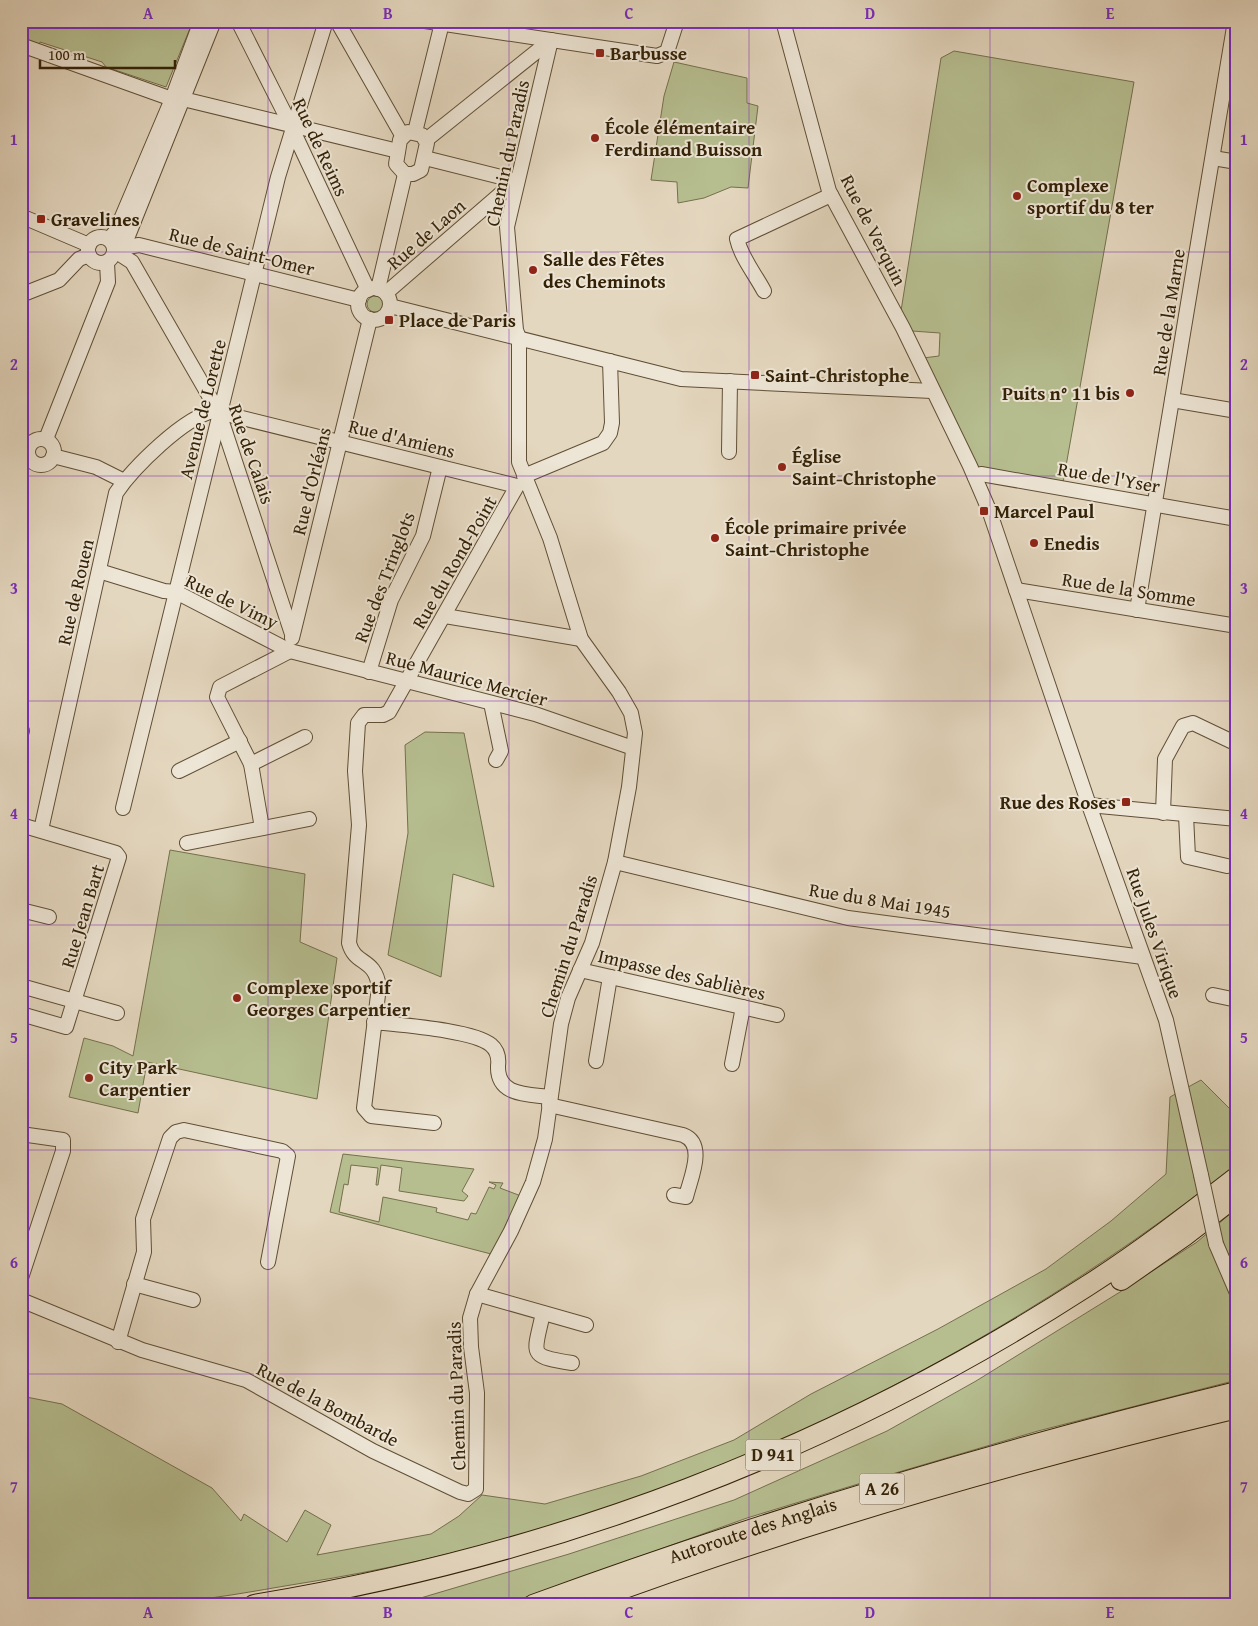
<svg xmlns="http://www.w3.org/2000/svg" width="1258" height="1626" viewBox="0 0 1258 1626" font-family="'Gentium Book Plus',serif">
<style>
.green{fill:#b6be90;stroke:#75704c}
.lines{fill:none;stroke-linecap:round;stroke-linejoin:round}
.minor-casing{stroke:#604f35;stroke-width:16}
.highway-casing{stroke:#342207;stroke-width:22}
.minor{stroke:#ede5d5;stroke-width:14}
.highway{stroke:#e4d7bf;stroke-width:20}
.minor-bridge-casing{stroke:#604f35;stroke-width:16;stroke-linecap:butt}
.minor-bridge{stroke:#ede5d5;stroke-width:14}
.grid{fill:none;stroke:#7b2cbf;stroke-width:1;stroke-opacity:0.55}
.poi-dot{fill:#8f2418;stroke:#ede5d5;stroke-width:2}
.labels{text-anchor:middle;stroke-width:4;stroke-linejoin:round;paint-order:stroke}
.shield{fill:#ede5d5;stroke:#6c5c45;stroke-width:1}
.shield-label{font-size:18px;font-weight:bold;fill:#342207}
.poi-label{font-size:19px;font-weight:bold;fill:#342207;stroke:#ede5d5;text-anchor:start}
.street-label{font-size:19px;fill:#342207;stroke:#ede5d5}
.neatline{fill:none;stroke:#7b2cbf;stroke-width:2}
.grid-label{font-size:16px;text-anchor:middle;font-weight:bold;fill:#7b2cbf}
</style>
<rect width="100%" height="100%" fill="#e4d7bf"/>
<filter id="stains"><feTurbulence type="fractalNoise" baseFrequency=".004" numOctaves="4"/><feColorMatrix values="0 0 0 0 .2 0 0 0 0 .09 0 0 0 0 .02 0 0 0 .5 -.17"/></filter>
<radialGradient id="worn" r=".72"><stop offset=".6" stop-color="#630" stop-opacity="0"/><stop offset="1" stop-color="#630" stop-opacity=".3"/></radialGradient>
<g class="green">
<polygon points="21,21 193,21 166,87 106,67 102,62 40,42 39,45 21,39"/>
<polygon points="954,51 1134,82 1063,483 978,468 923,358 939,356 940,333 912,331 901,311 941,58"/>
<polygon points="674,62 747,78 747,103 758,106 748,188 731,187 704,198 678,203 677,182 651,180 664,96"/>
<circle cx="375" cy="304" r="8"/>
<polygon points="425,732 464,733 494,887 453,874 441,977 388,955 408,833 405,745"/>
<polygon points="170,850 305,874 300,942 337,958 317,1099 147,1062 138,1113 69,1097 84,1038 113,1046 133,1056"/>
<path d="M1201,1080L1234,1113L1237,1111V1164C966,1377 640,1531 297,1584C254,1591 210,1600 166,1602C117,1605 70,1605 21,1605V1454L24,1452L21,1447V1396L62,1404L212,1488L241,1521L244,1514L287,1542L305,1510L331,1525L317,1555L431,1534L459,1516L482,1495L545,1504L641,1476L734,1440L811,1394L938,1329L1046,1269L1111,1221L1166,1174L1170,1097Z"/>
<polygon points="343,1154 474,1169 462,1191 468,1196 464,1201 399,1191 402,1168 381,1165 378,1185 376,1185 378,1168 351,1165 348,1185 344,1184 339,1212 379,1222 383,1197 437,1208 436,1212 468,1220 471,1213 476,1214 489,1187 494,1189 496,1185 489,1182 503,1183 500,1188 521,1196 491,1254 330,1212"/>
<polygon points="1237,1208 1237,1380 1038,1431 858,1484 747,1518 505,1605 397,1605 569,1554 734,1500 887,1431 976,1381 1120,1292 1197,1242"/>
</g>
<g class="lines">
<g class="minor-casing">
<g id="minor">
<polyline points="238,21 286,116 294,125 296,137 368,290"/>
<polyline points="337,21 402,135"/>
<polyline points="425,21 657,56 667,52 677,21"/>
<polyline points="783,21 829,191 903,328 970,466 989,510 1089,805 1166,1020 1201,1175"/>
<polyline points="21,55 24,46 172,99"/>
<polyline points="183,99 398,151"/>
<polygon points="408,132 422,135 427,143 421,170 413,174 405,174 396,164 400,140"/>
<polyline points="415,132 442,23"/>
<polyline points="426,140 551,40"/>
<polyline points="425,158 517,181"/>
<polyline points="1213,158 1237,162"/>
<polyline points="21,216 89,245"/>
<circle cx="101" cy="250" r="13"/>
<polyline points="109,239 116,231 172,99 201,21"/>
<polyline points="115,247 128,236 214,21"/>
<polyline points="115,249 139,245 359,300"/>
<polyline points="115,251 132,262 219,413 292,634"/>
<circle cx="374" cy="304" r="16"/>
<polyline points="378,289 405,174"/>
<path d="M764,291C755,274 741,257 737,239L831,195"/>
<polyline points="386,293 505,190 515,189"/>
<polyline points="21,295 59,280 79,259 89,255"/>
<polyline points="390,306 681,379 932,391"/>
<polyline points="1172,400 1237,411"/>
<circle cx="41" cy="452" r="13"/>
<polyline points="46,439 108,282 107,263"/>
<polyline points="729,452 730,381"/>
<polyline points="53,456 96,467 124,481"/>
<polyline points="524,476 603,443 610,433 612,423 610,361"/>
<polyline points="975,477 981,474 1237,519"/>
<polyline points="99,571 164,591 176,592 290,651 535,714 633,748"/>
<polyline points="1016,590 1237,626"/>
<polyline points="1137,610 1235,21"/>
<polyline points="445,616 581,639"/>
<polyline points="292,638 370,319"/>
<polyline points="369,672 391,600 423,536 440,467"/>
<polyline points="491,703 501,751 496,760"/>
<polyline points="21,731 22,731"/>
<polyline points="251,764 305,737"/>
<polyline points="179,771 240,741"/>
<polyline points="1089,805 1237,819"/>
<polyline points="123,808 278,177 326,21"/>
<polyline points="1163,813 1165,759 1183,726 1193,723 1237,744"/>
<polyline points="1186,815 1188,857 1227,866"/>
<polyline points="21,825 116,853 119,857 66,1027 21,1014"/>
<polyline points="262,828 251,764 217,697 220,687 290,651"/>
<path d="M41,830L116,493C133,468 184,417 214,411L517,486"/>
<polyline points="187,843 309,819"/>
<polyline points="615,862 848,918 1143,957"/>
<polyline points="21,910 49,917"/>
<polyline points="580,970 777,1015"/>
<polyline points="21,986 117,1013"/>
<polyline points="1213,995 1237,1000"/>
<path d="M374,1022C399,1025 474,1030 491,1045C497,1050 499,1058 498,1066C497,1096 527,1094 550,1097"/>
<polyline points="596,1061 610,977"/>
<polyline points="732,1064 743,1007"/>
<path d="M549,1105L683,1135C707,1144 690,1179 686,1197L674,1195"/>
<path d="M434,1123L371,1116L364,1108L379,987C375,957 355,966 349,943L359,825L355,771L358,723L364,715H383L389,712L517,486"/>
<polyline points="21,1134 63,1140 63,1151 21,1278"/>
<polyline points="1216,1244 1237,1293"/>
<polyline points="134,1284 193,1300"/>
<polyline points="477,1294 586,1325"/>
<polyline points="21,1300 142,1350 246,1380 373,1451 460,1492 468,1494 476,1489 477,1393 471,1347 470,1318 477,1294 511,1231 533,1182 545,1139 561,1024 568,998 592,943 615,862 629,787 635,733 631,713 619,692 581,639 550,538 519,462 519,338 516,330 507,227 551,40"/>
<path d="M543,1313C534,1355 527,1356 572,1363"/>
<polyline points="118,1342 144,1252 143,1219 170,1138 176,1132 184,1130 282,1151 288,1156 268,1262"/>
</g>
</g>
<g class="highway-casing">
<g id="highway">
<polyline points="1121,1280 1184,1236 1237,1195"/>
<path d="M254,1605C555,1555 830,1452 1087,1286C1139,1253 1188,1215 1237,1177"/>
<path id="s1" d="M533,1605C763,1521 998,1450 1237,1392"/>
<path d="M578,1605C793,1525 1015,1461 1237,1408"/>
</g>
</g>
<use href="#minor" class="minor"/>
<use href="#highway" class="highway"/>
<g class="minor-bridge-casing">
<polyline id="minor-bridge" points="1201,1175 1216,1244"/>
</g>
<use href="#minor-bridge" class="minor-bridge"/>
</g>
<path class="grid" d="M268,21V1605M509,21V1605M749,21V1605M990,21V1605M21,252H1237M21,476H1237M21,701H1237M21,925H1237M21,1150H1237M21,1374H1237"/>
<g class="poi-dot">
<rect x="595" y="48" width="10" height="10" rx="2.5"/>
<circle cx="595" cy="138" r="5"/>
<circle cx="1017" cy="196" r="5"/>
<rect x="36" y="214" width="10" height="10" rx="2.5"/>
<circle cx="533" cy="270" r="5"/>
<rect x="384" y="315" width="10" height="10" rx="2.5"/>
<rect x="750" y="370" width="10" height="10" rx="2.5"/>
<circle cx="1130" cy="393" r="5"/>
<circle cx="782" cy="467" r="5"/>
<rect x="979" y="506" width="10" height="10" rx="2.5"/>
<circle cx="715" cy="538" r="5"/>
<circle cx="1034" cy="543" r="5"/>
<rect x="1121" y="797" width="10" height="10" rx="2.5"/>
<circle cx="237" cy="998" r="5"/>
<circle cx="89" cy="1078" r="5"/>
</g>
<g class="labels">
<g class="shield">
<rect x="745.5" y="1439.5" width="55" height="31" rx="4"/>
<rect x="859.5" y="1473.5" width="45" height="31" rx="4"/>
</g>
<g class="shield-label">
<text x="773" y="1461">D 941</text>
<text x="882" y="1495">A 26</text>
</g>
<g class="poi-label">
<text x="610" y="60">Barbusse</text>
<text x="605" y="134">École élémentaire<tspan x="605" dy="22">Ferdinand Buisson</tspan></text>
<text x="1027" y="192">Complexe<tspan x="1027" dy="22">sportif du 8 ter</tspan></text>
<text x="51" y="226">Gravelines</text>
<text x="543" y="266">Salle des Fêtes<tspan x="543" dy="22">des Cheminots</tspan></text>
<text x="399" y="327">Place de Paris</text>
<text x="765" y="382">Saint-Christophe</text>
<text x="1120" y="400" text-anchor="end">Puits n° 11 bis</text>
<text x="792" y="463">Église<tspan x="792" dy="22">Saint-Christophe</tspan></text>
<text x="994" y="518">Marcel Paul</text>
<text x="725" y="534">École primaire privée<tspan x="725" dy="22">Saint-Christophe</tspan></text>
<text x="1044" y="550">Enedis</text>
<text x="1116" y="809" text-anchor="end">Rue des Roses</text>
<text x="247" y="994">Complexe sportif<tspan x="247" dy="22">Georges Carpentier</tspan></text>
<text x="99" y="1074">City Park<tspan x="99" dy="22">Carpentier</tspan></text>
</g>
<g class="street-label">
<text transform="translate(321 147) rotate(65)" y="7">Rue de Reims</text>
<text transform="translate(507 153) rotate(-78)" y="7">Chemin du Paradis</text>
<text transform="translate(874 230) rotate(63)" y="7">Rue de Verquin</text>
<text transform="translate(426 234) rotate(-41)" y="7">Rue de Laon</text>
<text transform="translate(242 251) rotate(14)" y="7">Rue de Saint-Omer</text>
<text transform="translate(1168 312) rotate(-81)" y="7">Rue de la Marne</text>
<text transform="translate(202 409) rotate(-76)" y="7">Avenue de Lorette</text>
<text transform="translate(402 438) rotate(14)" y="7">Rue d'Amiens</text>
<text transform="translate(252 454) rotate(71)" y="7">Rue de Calais</text>
<text transform="translate(1109 477) rotate(10)" y="7">Rue de l'Yser</text>
<text transform="translate(311 481) rotate(-76)" y="7">Rue d'Orléans</text>
<text transform="translate(454 562) rotate(-60)" y="7">Rue du Rond-Point</text>
<text transform="translate(384 577) rotate(-69)" y="7">Rue des Tringlots</text>
<text transform="translate(1129 589) rotate(9)" y="7">Rue de la Somme</text>
<text transform="translate(75 592) rotate(-77)" y="7">Rue de Rouen</text>
<text transform="translate(232 601) rotate(26)" y="7">Rue de Vimy</text>
<text transform="translate(467 678) rotate(15)" y="7">Rue Maurice Mercier</text>
<text transform="translate(880 900) rotate(9)" y="7">Rue du 8 Mai 1945</text>
<text transform="translate(82 916) rotate(-73)" y="7">Rue Jean Bart</text>
<text transform="translate(1155 933) rotate(71)" y="7">Rue Jules Virique</text>
<text transform="translate(568 946) rotate(-72)" y="7">Chemin du Paradis</text>
<text transform="translate(682 974) rotate(13)" y="7">Impasse des Sablières</text>
<text transform="translate(456 1396) rotate(-92)" y="7">Chemin du Paradis</text>
<text transform="translate(328 1404) rotate(28)" y="7">Rue de la Bombarde</text>
<text dy="7" stroke="none"><textPath href="#s1" startOffset="232">Autoroute des Anglais</textPath></text>
</g>
</g>
<rect width="1258" height="1626" fill="none" stroke="#e4d7bf" stroke-width="55"/>
<path d="M40 60v8h135v-8" fill="none" stroke="#342207" stroke-width="2.5"/>
<text x="48" y="60" font-size="15" fill="#342207" stroke="#ede5d5" stroke-width="4" paint-order="stroke">100 m</text>
<rect x="28" y="28" width="1202" height="1570" class="neatline"/>
<g class="grid-label">
<text x="148" y="19">A</text>
<text x="388" y="19">B</text>
<text x="629" y="19">C</text>
<text x="870" y="19">D</text>
<text x="1110" y="19">E</text>
<text x="14" y="145">1</text>
<text x="1244" y="145">1</text>
<text x="14" y="370">2</text>
<text x="1244" y="370">2</text>
<text x="14" y="594">3</text>
<text x="1244" y="594">3</text>
<text x="14" y="819">4</text>
<text x="1244" y="819">4</text>
<text x="14" y="1043">5</text>
<text x="1244" y="1043">5</text>
<text x="14" y="1268">6</text>
<text x="1244" y="1268">6</text>
<text x="14" y="1492">7</text>
<text x="1244" y="1492">7</text>
<text x="148" y="1618">A</text>
<text x="388" y="1618">B</text>
<text x="629" y="1618">C</text>
<text x="870" y="1618">D</text>
<text x="1110" y="1618">E</text>
</g>
<rect width="100%" height="100%" filter="url(#stains)"/>
<rect width="100%" height="100%" fill="url(#worn)"/>
</svg>
